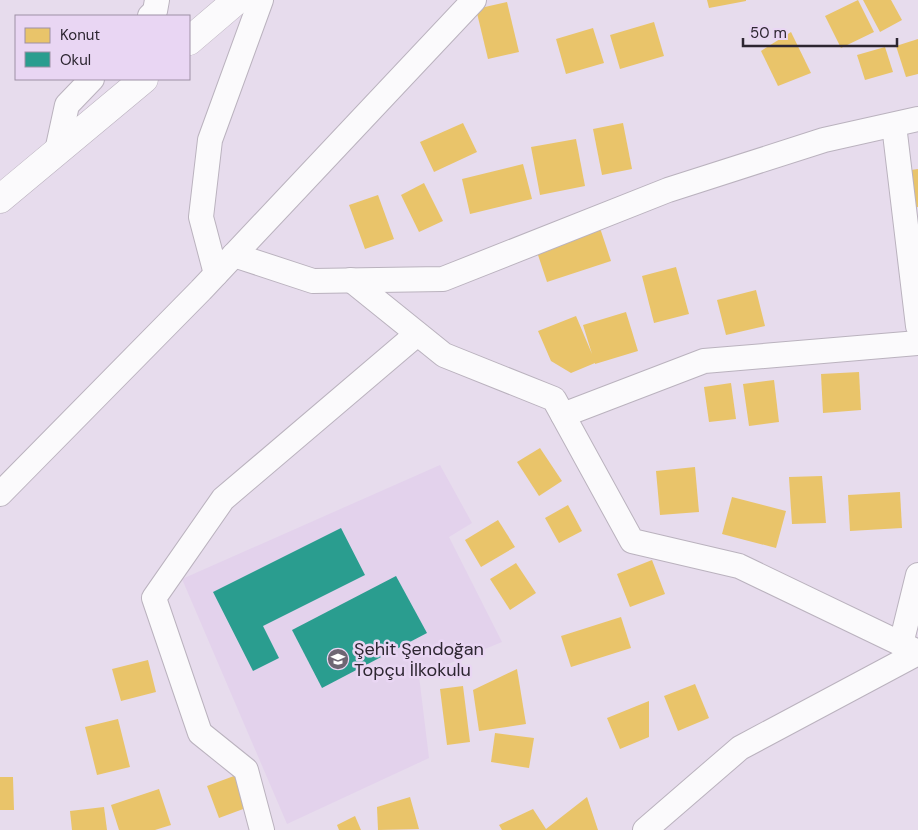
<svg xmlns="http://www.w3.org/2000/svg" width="918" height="830" viewBox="0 0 918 830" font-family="'DM Sans',sans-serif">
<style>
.built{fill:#e3d2ec}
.homes{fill:#e9c46a}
.schools{fill:#2a9d8f}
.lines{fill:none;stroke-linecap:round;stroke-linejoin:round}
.street-casing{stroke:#bab2be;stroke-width:26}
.secondary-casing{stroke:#bab2be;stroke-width:29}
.street{stroke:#fbfafc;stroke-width:24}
.secondary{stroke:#fbfafc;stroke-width:28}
.labels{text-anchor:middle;stroke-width:5;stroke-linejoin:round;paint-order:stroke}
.poi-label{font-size:18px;fill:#2d2631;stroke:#e9d6f3;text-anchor:start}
</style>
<rect width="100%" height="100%" fill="#e7dced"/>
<polygon class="built" points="440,465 472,523 449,537 502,642 419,676 429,758 287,824 182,579"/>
<g class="homes">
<polygon points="707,0 746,0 746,1 709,8"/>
<polygon points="858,0 874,32 841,48 825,16"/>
<polygon points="863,0 891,0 902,20 880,32"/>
<polygon points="507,2 519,52 488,59 476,9"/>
<polygon points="654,22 664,56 620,69 610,35"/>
<polygon points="593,28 604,63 566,74 556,39"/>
<polygon points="791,32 811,73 778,86 761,51"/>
<polygon points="918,39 918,74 906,77 896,46"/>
<polygon points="885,47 893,72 865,80 857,55"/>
<polygon points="463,123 477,152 434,172 420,142"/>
<polygon points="623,123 632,169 602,175 593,129"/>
<polygon points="576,139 585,186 540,195 531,147"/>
<polygon points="523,164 532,199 470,214 462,179"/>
<polygon points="918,169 918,207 908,208 904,171"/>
<polygon points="424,183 443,221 419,232 401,195"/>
<polygon points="378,195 394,239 365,249 349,205"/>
<polygon points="599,225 611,261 547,282 535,246"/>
<polygon points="676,267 689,314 654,323 642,276"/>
<polygon points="756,290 765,326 726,335 717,300"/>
<polygon points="626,312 638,351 595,364 595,363 571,373 551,361 538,331 576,316 592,354 583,325"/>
<polygon points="859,372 861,410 823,413 821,374"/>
<polygon points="774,380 779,422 749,426 743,384"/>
<polygon points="731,383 736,419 709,422 704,387"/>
<polygon points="540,448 562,481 539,496 517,462"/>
<polygon points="695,467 699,512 660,515 656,471"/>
<polygon points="822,476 826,523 792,524 789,477"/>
<polygon points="900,492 902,528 850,531 848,495"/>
<polygon points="732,497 786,511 776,548 722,534"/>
<polygon points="568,505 582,531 559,543 545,518"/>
<polygon points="498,520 515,547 481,567 465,540"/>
<polygon points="652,560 665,594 630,607 617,574"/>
<polygon points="516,563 536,593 510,610 490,579"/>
<polygon points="621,617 631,648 571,667 561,636"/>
<polygon points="148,660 156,692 121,701 112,669"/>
<polygon points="517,669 526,724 479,731 473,690"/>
<polygon points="695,684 709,718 678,731 664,696"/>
<polygon points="463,686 470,742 447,745 440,689"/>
<polygon points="649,701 649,737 620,749 607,718"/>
<polygon points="118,719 130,767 97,775 85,727"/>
<polygon points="495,733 534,738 529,768 491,762"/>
<polygon points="242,773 254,805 219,818 207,786"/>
<polygon points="0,777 13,777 14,810 0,810"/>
<polygon points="159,789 171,825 155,830 119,830 111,805"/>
<polygon points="410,797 419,829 378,830 377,807"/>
<polygon points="587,797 598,830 502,830 499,825 533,809 546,829"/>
<polygon points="104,807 107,830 72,830 70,811"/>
<polygon points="355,816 361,830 339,830 337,825"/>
</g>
<g class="schools">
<polygon points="341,528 365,575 263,626 279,658 253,671 213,592"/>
<polygon points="396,576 427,633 322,688 292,630"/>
</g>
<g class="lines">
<g class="street-casing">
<g id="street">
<polyline points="150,16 155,11 157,0"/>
<polyline points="894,125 918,326"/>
<polyline points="57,151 67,105 92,79"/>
<polyline points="234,255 313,281 443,279 668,190 824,140 918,119"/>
<polyline points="216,274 201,217 210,140 261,0"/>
<polyline points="351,280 444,355 554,399 632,541 739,566 918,652"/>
<polyline points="563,415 704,361 918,343"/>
<polyline points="0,494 201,290 474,0"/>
<polyline points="901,644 918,575"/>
<polyline points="262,830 246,770 200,733 154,598 223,499 417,334"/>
<polyline points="645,830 740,748 918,653"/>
</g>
</g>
<g class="secondary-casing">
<g id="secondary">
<polyline points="189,41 237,0"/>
<polyline points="0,199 144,79"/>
</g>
</g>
<use href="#street" class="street"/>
<use href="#secondary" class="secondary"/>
</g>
<defs>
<g id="school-disc" transform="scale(1.125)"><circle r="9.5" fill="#6e6673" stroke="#e9d6f3"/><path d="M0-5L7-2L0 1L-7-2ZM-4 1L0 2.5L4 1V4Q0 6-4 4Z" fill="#fff"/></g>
</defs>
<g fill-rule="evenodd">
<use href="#school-disc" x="338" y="659"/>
</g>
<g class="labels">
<g class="poi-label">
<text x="354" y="655">Şehit Şendoğan<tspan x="354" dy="21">Topçu İlkokulu</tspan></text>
</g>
</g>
<rect x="15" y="15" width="175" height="65" fill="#e9d6f3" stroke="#9e90a5"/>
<rect x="25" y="28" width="25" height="15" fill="#e9c46a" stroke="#9e90a5"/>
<text x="60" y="40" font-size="15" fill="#2d2631">Konut</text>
<rect x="25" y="52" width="25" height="15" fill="#2a9d8f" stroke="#9e90a5"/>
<text x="60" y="65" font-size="15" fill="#2d2631">Okul</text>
<path d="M743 38v8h154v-8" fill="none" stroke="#2d2631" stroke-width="2.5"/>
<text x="750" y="38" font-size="15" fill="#2d2631" stroke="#e9d6f3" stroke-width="4" paint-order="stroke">50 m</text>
</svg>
